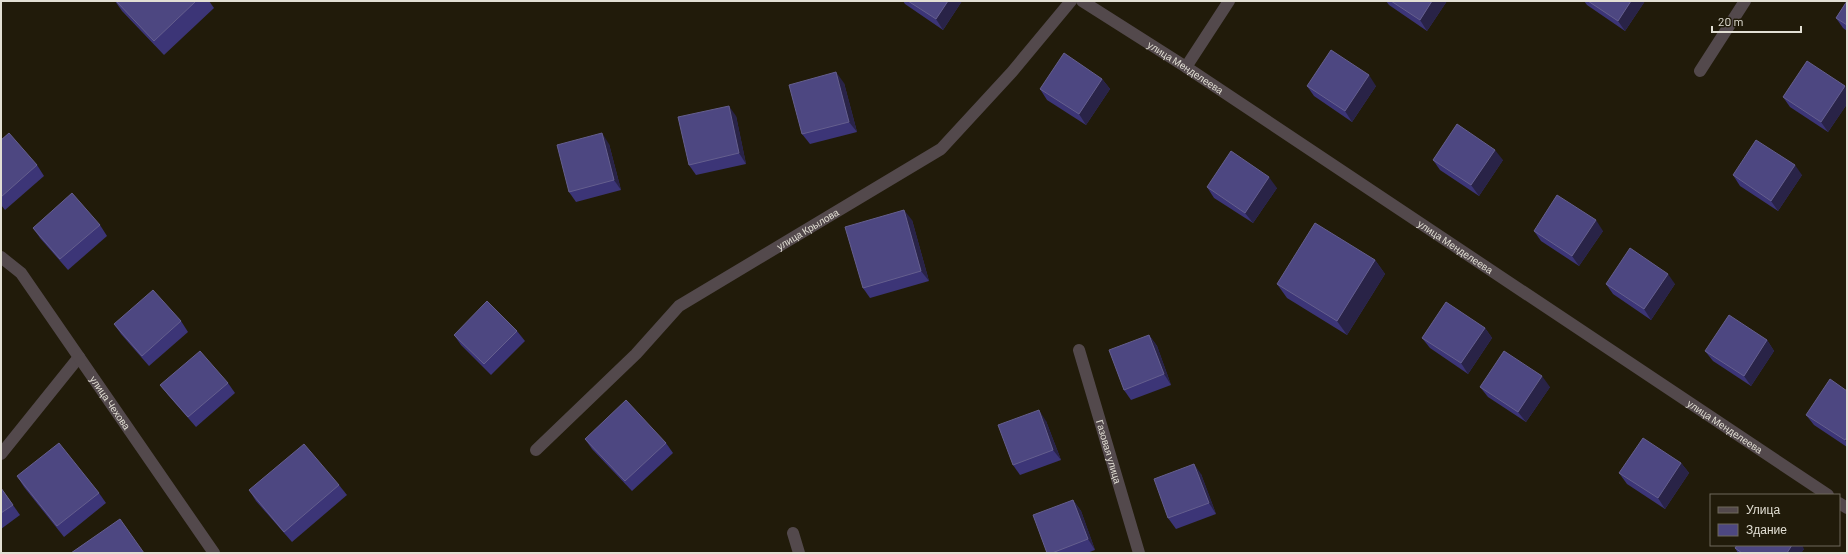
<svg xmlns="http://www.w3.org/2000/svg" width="1848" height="554" viewBox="0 0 1848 554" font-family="Barlow,sans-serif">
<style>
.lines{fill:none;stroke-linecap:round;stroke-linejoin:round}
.lane{stroke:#53494c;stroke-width:12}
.street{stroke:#53494c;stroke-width:12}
.wall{fill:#3c3577}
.shaded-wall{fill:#292347}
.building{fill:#4d4781;stroke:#655f8e}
.labels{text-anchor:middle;stroke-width:3;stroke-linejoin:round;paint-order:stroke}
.street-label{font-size:10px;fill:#e2dfd4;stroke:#211b0a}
</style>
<rect width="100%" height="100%" fill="#211b0a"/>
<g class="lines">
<polyline class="lane" points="1,454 79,357"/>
<g class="street">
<path id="s1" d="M1082,1L1186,67L1828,495"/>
<polyline points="1186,67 1229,1"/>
<polyline points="1700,71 1745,1"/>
<path id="s2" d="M1,257L21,273L214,553"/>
<path id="s3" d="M1079,350L1139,553"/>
<path id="s4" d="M536,450L636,354L679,306L941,149L1012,72L1071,1"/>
<polyline points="1839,503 1847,508"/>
<polyline points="793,533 799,553"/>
</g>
</g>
<g class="wall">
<polygon points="115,1 209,1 214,8 164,55 122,11"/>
<polygon points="903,1 962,1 943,30 905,4"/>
<polygon points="1386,1 1447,1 1427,31 1389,5"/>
<polygon points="1584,1 1645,1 1625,31 1587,5"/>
<polygon points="1847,1 1847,31 1843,28 1836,18"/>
<polygon points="1102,79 1110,89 1086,125 1047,100 1040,89"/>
<polygon points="844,83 857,132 810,144 802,134"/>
<polygon points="1307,86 1376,86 1352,122 1314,96"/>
<polygon points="1847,90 1847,104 1828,132 1790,107 1783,97"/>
<polygon points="736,116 746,164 696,175 689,165"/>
<polygon points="1,140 37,165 44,176 5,210 1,205"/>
<polygon points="609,144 621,190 576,202 569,192"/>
<polygon points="1433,160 1503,160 1479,196 1440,170"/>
<polygon points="1733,175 1802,175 1778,211 1740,186"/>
<polygon points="1207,187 1277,188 1253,223 1214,198"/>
<polygon points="912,220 929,281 870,298 863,288"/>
<polygon points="100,225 107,236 68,270 40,238 33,228"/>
<polygon points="1534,231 1603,231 1579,266 1541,241"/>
<polygon points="1375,260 1385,274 1347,335 1287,298 1277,284"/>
<polygon points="1606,284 1675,284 1651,320 1613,294"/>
<polygon points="181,321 188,332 149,366 121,334 114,324"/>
<polygon points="1485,328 1492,338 1468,374 1430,348 1422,338"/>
<polygon points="517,331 525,341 491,375 461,345 454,335"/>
<polygon points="1149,335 1157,346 1171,385 1131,400 1124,390"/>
<polygon points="1767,340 1774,351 1751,386 1713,361 1705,351"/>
<polygon points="228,383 235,393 196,427 168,395 160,385"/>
<polygon points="1480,387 1550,387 1526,422 1488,397"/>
<polygon points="1847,391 1847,447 1814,425 1806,415"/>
<polygon points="1046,421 1061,460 1020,475 1013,465"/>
<polygon points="585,439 666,443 673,453 632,491 592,449"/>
<polygon points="1681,463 1689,473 1665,509 1627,484 1619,473"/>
<polygon points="1201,474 1216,514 1176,529 1168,518"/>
<polygon points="17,476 99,493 106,503 64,537 24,487"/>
<polygon points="339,485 347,495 292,542 256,501 249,490"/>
<polygon points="1,488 20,515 1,529"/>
<polygon points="1073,500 1081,511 1095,550 1087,553 1047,553"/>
<polygon points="1735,548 1804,549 1801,553 1738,553"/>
</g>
<g class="shaded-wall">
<polygon points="948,1 962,1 943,30 936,19"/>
<polygon points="1432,1 1447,1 1427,31 1420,20"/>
<polygon points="1631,1 1645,1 1625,31 1618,21"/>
<polygon points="836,72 844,83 857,132 849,122"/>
<polygon points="1369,75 1376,86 1352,122 1345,111"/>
<polygon points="1102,79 1110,89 1086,125 1079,114"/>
<polygon points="1845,86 1847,90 1847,104 1828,132 1821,122"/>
<polygon points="729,106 736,116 746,164 739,153"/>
<polygon points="602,133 609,144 621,190 614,180"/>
<polygon points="1495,150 1503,160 1479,196 1471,185"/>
<polygon points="1795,165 1802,175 1778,211 1771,201"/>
<polygon points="1269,177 1277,188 1253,223 1245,213"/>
<polygon points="904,210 912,220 929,281 921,271"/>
<polygon points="1596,220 1603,231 1579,266 1572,256"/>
<polygon points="1375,260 1385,274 1347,335 1337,321"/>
<polygon points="1668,274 1675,284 1651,320 1644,309"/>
<polygon points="1485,328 1492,338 1468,374 1461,363"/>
<polygon points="1149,335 1157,346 1171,385 1164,374"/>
<polygon points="1767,340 1774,351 1751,386 1744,376"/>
<polygon points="1542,376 1550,387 1526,422 1518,412"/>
<polygon points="1039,410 1046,421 1061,460 1053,450"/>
<polygon points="1847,437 1847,443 1845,440"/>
<polygon points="1681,463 1689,473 1665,509 1658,498"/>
<polygon points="1194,464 1201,474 1216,514 1209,503"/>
<polygon points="1073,500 1081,511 1095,550 1088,539"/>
<polygon points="1792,545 1802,545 1804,549 1801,553 1787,553"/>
</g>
<g class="building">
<polygon points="116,1 196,1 154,41"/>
<polygon points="908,1 948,1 936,19"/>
<polygon points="1391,1 1432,1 1420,20"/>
<polygon points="1588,1 1631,1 1618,21"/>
<polygon points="1847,1 1847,25 1836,18"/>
<polygon points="1331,50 1369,75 1345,111 1307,86"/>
<polygon points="1064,53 1102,79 1079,114 1040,89"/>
<polygon points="1807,61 1845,86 1821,122 1783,97"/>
<polygon points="836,72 849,122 802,134 789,85"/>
<polygon points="729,106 739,153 689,165 678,117"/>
<polygon points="1457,124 1495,150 1471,185 1433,160"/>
<polygon points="9,133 37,165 1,197 1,140"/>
<polygon points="602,133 614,180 569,192 557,145"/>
<polygon points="1756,140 1795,165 1771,201 1733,175"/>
<polygon points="1231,151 1269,177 1245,213 1207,187"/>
<polygon points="72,193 100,225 60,259 33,228"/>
<polygon points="1557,195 1596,220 1572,256 1534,231"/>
<polygon points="904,210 921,271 863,288 845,227"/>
<polygon points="1315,223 1375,260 1337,321 1277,284"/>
<polygon points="1630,248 1668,274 1644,309 1606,284"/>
<polygon points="153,290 181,321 142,356 114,324"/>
<polygon points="487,301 517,331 484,364 454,335"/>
<polygon points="1446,302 1485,328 1461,363 1422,338"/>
<polygon points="1729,315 1767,340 1744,376 1705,351"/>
<polygon points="1149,335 1164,374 1124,390 1109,350"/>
<polygon points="200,351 228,383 188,417 160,385"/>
<polygon points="1504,351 1542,376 1518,412 1480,387"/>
<polygon points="1830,379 1847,391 1847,437 1845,440 1806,415"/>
<polygon points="626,400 666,443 625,481 585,439"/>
<polygon points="1039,410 1053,450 1013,465 998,425"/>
<polygon points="1643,438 1681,463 1658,498 1619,473"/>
<polygon points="59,443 99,493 57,526 17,476"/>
<polygon points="304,444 339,485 284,532 249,490"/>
<polygon points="1194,464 1209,503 1168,518 1154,479"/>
<polygon points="1,488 13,505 1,513"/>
<polygon points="1073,500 1088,539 1052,553 1047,553 1033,515"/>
<polygon points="120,519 144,553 71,553"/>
<polygon points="1737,545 1792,545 1787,553 1742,553 1735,548"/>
</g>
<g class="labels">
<g class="street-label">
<text dy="4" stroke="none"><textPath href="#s1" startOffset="123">улица Менделеева</textPath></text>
<text dy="4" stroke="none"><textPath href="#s4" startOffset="353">улица Крылова</textPath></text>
<text dy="4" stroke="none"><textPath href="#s1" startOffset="447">улица Менделеева</textPath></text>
<text dy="4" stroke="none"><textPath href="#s2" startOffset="183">улица Чехова</textPath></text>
<text dy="4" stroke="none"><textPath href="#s1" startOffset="771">улица Менделеева</textPath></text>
<text dy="4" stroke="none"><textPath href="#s3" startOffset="106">Газовая улица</textPath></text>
</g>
</g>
<rect width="1848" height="554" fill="none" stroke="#e2dfd4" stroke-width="4"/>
<rect x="1710" y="494" width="130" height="52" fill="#211b0a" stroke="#6e695b"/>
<rect x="1718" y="507" width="20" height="6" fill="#53494c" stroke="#6e695b"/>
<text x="1746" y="514" font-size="12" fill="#e2dfd4">Улица</text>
<rect x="1718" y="524" width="20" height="12" fill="#4d4781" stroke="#6e695b"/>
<text x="1746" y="534" font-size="12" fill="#e2dfd4">Здание</text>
<path d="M1712 26v6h89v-6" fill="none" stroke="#e2dfd4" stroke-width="2"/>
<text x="1718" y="26" font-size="12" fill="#e2dfd4" stroke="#211b0a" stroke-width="3" paint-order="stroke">20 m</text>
</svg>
